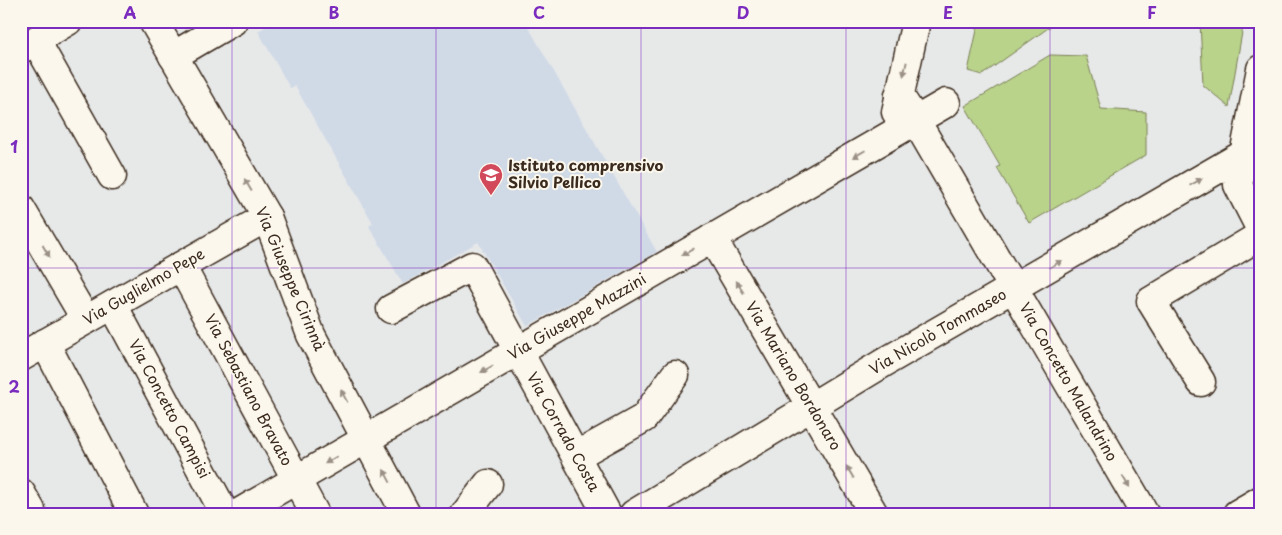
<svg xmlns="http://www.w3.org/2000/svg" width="1282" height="535" viewBox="0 0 1282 535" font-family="'Playpen Sans',sans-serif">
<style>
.built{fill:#d0d9e6}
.green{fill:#b9d38b;stroke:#7a7e54}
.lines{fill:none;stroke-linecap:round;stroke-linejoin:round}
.minor-casing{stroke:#3b2a1e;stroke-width:31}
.minor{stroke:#fbf7ec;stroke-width:28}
.oneway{fill:#9b9085}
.grid{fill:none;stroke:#7b2cbf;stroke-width:1;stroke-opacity:0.55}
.labels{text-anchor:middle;stroke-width:4;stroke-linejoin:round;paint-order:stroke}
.poi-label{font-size:15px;font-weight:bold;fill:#3b2a1e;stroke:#fbf7ec;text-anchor:start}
.street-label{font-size:15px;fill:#3b2a1e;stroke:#fbf7ec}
.neatline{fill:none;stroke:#7b2cbf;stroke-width:2}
.grid-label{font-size:16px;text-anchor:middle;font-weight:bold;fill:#7b2cbf}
</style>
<rect width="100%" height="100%" fill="#e7e9e9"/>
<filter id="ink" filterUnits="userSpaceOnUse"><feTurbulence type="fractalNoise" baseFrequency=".02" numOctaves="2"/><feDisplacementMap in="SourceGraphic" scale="10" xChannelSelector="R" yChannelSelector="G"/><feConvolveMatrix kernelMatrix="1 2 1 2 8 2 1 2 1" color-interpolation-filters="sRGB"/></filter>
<g filter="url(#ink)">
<polygon class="built" points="276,21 525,21 657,252 527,326 478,242 403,284 369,226 373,223 295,86 290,88 258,31"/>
<g class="green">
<polygon points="979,21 1058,21 982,75 968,71"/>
<polygon points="1200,21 1244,21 1229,107 1203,85"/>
<polygon points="1050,55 1086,56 1101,109 1146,112 1146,155 1029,223 997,168 1000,166 965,106"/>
</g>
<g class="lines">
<g class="minor-casing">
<g id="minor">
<polyline points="153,21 267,217 311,335 406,514"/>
<polyline points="36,41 112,176"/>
<polyline points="21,49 68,21"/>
<polyline points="173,56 233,21"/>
<polyline points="1261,69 1238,185 1261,230"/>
<polyline points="899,95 916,121 1145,514"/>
<polyline points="896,112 916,21"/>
<polyline points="21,209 86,320"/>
<polyline points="712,238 874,514"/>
<polyline points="181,266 315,514"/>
<polyline points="113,305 225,514"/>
<polyline points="391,309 472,266 607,514"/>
<polyline points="45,343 134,514"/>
<polyline points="21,357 267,217"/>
<polyline points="1201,382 1151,301 1261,235"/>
<polyline points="576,456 644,418 675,375"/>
<polyline points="21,493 31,510"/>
<polyline points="237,514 946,103"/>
<polyline points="465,514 488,484"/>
<polyline points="634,514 885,362 1244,154"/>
<polyline points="1237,514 1261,500"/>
</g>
</g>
<use href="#minor" class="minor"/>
</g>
<defs><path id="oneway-solid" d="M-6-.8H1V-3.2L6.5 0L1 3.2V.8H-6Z" transform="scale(1.25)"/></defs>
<g class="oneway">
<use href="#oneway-solid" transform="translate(905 69) rotate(103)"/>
<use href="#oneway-solid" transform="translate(859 154) rotate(150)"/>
<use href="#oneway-solid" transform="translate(1196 182) rotate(-30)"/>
<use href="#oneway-solid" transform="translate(248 185) rotate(-120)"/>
<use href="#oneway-solid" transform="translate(46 251) rotate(60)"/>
<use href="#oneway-solid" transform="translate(688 252) rotate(150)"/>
<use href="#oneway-solid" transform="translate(1056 264) rotate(-30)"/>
<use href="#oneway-solid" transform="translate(740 287) rotate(-121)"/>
<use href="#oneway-solid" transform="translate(487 369) rotate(150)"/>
<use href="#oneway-solid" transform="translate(344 396) rotate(-118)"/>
<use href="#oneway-solid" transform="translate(331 460) rotate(149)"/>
<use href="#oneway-solid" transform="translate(850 472) rotate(-120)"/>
<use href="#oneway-solid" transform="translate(387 476) rotate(-118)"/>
<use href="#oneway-solid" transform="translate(1126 482) rotate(60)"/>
</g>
</g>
<path class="grid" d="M232,21V514M436,21V514M641,21V514M846,21V514M1050,21V514M21,268H1261"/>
<defs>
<g id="school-pin" transform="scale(1.25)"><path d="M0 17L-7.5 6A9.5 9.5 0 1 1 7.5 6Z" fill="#d1495b" stroke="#fbf7ec"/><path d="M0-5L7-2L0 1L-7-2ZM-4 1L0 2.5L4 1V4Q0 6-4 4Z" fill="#fff"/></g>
</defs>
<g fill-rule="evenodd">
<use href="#school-pin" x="491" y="175"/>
</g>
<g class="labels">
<g class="poi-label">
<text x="508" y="171">Istituto comprensivo<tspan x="508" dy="17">Silvio Pellico</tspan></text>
</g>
<g class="street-label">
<text transform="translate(290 279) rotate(67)" y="5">Via Giuseppe Cirinnà</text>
<text transform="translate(144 287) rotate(-30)" y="5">Via Guglielmo Pepe</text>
<text transform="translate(577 317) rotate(-30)" y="5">Via Giuseppe Mazzini</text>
<text transform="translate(938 332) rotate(-30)" y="5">Via Nicolò Tommaseo</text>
<text transform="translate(793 376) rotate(59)" y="5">Via Mariano Bordonaro</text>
<text transform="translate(1068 382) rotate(60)" y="5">Via Concetto Malandrino</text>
<text transform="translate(248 390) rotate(62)" y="5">Via Sebastiano Bravato</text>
<text transform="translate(169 409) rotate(62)" y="5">Via Concetto Campisi</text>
<text transform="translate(563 432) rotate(61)" y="5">Via Corrado Costa</text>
</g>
</g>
<rect width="1282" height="535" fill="none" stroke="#fbf7ec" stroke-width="55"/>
<rect x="28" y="28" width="1226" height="480" class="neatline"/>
<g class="grid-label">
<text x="130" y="19">A</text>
<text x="334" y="19">B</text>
<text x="539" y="19">C</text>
<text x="743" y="19">D</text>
<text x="948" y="19">E</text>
<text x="1152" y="19">F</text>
<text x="14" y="153">1</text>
<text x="14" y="393">2</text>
</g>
</svg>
